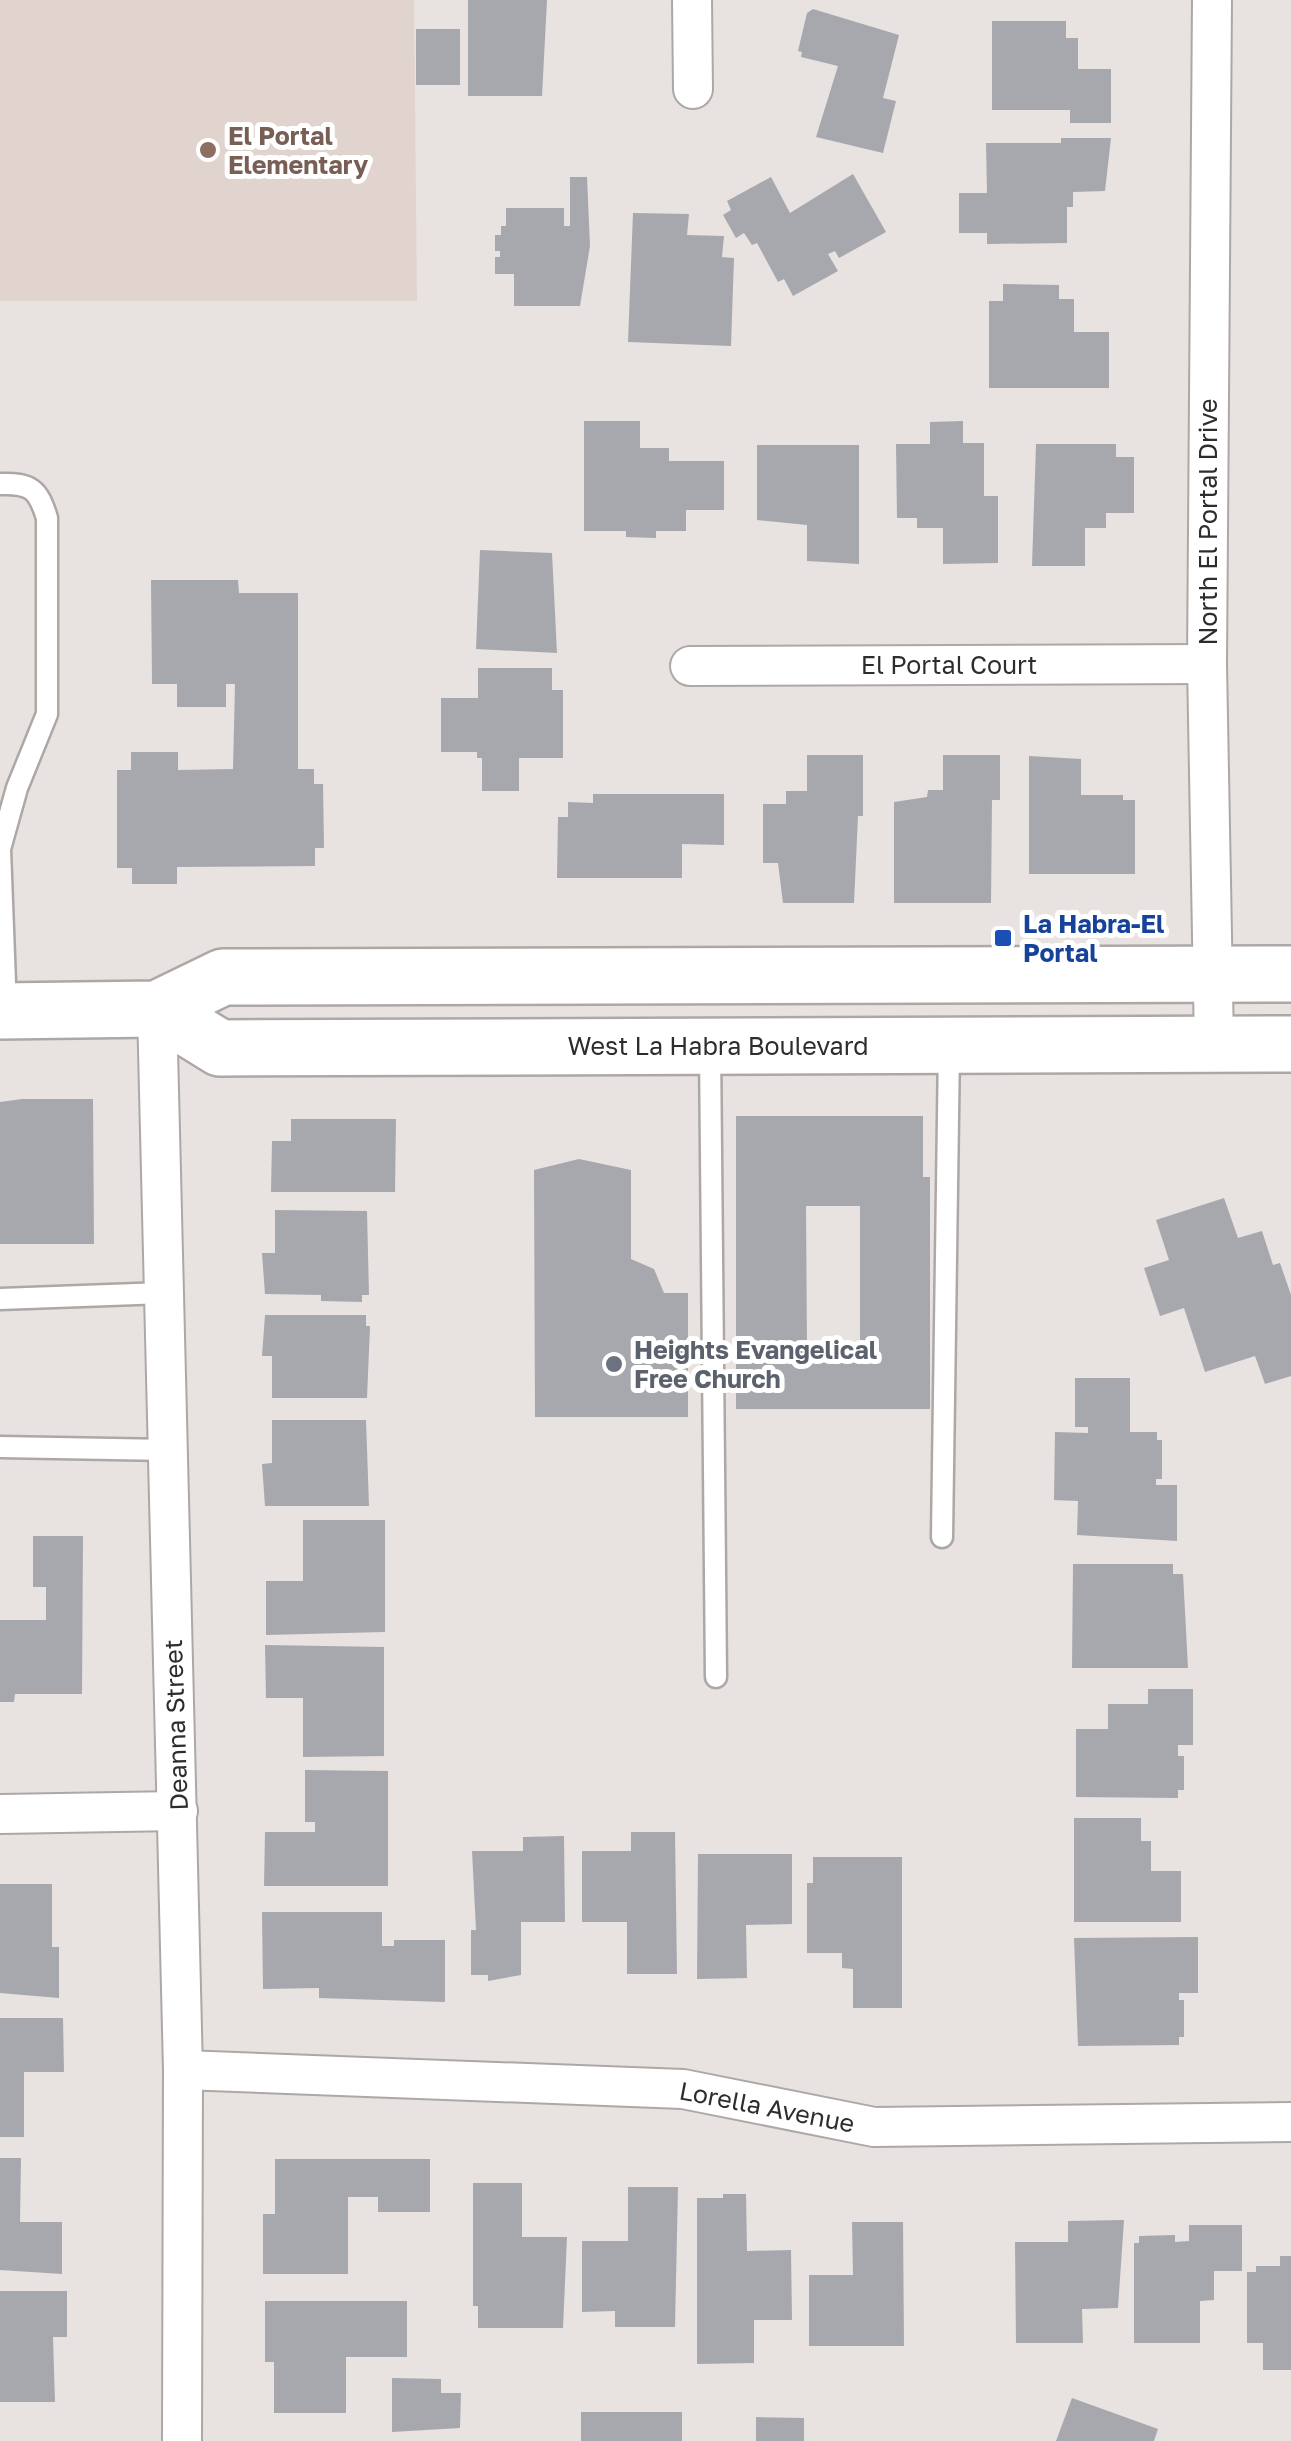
<svg xmlns="http://www.w3.org/2000/svg" width="1291" height="2441" viewBox="0 0 1291 2441" font-family="'Golos Text',sans-serif">
<style>
.built{fill:#e1d4ce}
.building{fill:#a7a8ad;fill-rule:evenodd}
.lines{fill:none;stroke-linecap:round;stroke-linejoin:round}
.service-casing{stroke:#ada8a6;stroke-width:25}
.minor-casing{stroke:#ada8a6;stroke-width:42}
.secondary-casing{stroke:#ada8a6;stroke-width:60}
.service{stroke:#fff;stroke-width:20}
.minor{stroke:#fff;stroke-width:38}
.secondary{stroke:#fff;stroke-width:55}
.education-dot{fill:#8d6e63;stroke:#fff;stroke-width:4}
.transit-dot{fill:#1a4fb4;stroke:#fff;stroke-width:4}
.worship-dot{fill:#6b7280;stroke:#fff;stroke-width:4}
.labels{text-anchor:middle;stroke-width:10;stroke-linejoin:round;paint-order:stroke}
.education-label{font-size:25px;font-weight:bold;fill:#785e54;stroke:#fff;text-anchor:start}
.street-label{font-size:25px;fill:#2f2c2c;stroke:#fff}
.transit-label{font-size:25px;font-weight:bold;fill:#164399;stroke:#fff;text-anchor:start}
.worship-label{font-size:25px;font-weight:bold;fill:#5b616d;stroke:#fff;text-anchor:start}
</style>
<rect width="100%" height="100%" fill="#e8e2e0"/>
<polygon class="built" points="0,0 414,0 417,301 0,301"/>
<g class="building">
<polygon points="468,0 547,0 542,96 468,96"/>
<polygon points="813,9 899,35 883,98 896,101 883,153 816,137 838,66 801,57 802,52 798,51 807,13"/>
<polygon points="992,21 1066,21 1066,38 1078,38 1078,69 1111,69 1111,123 1070,123 1070,110 992,110"/>
<rect x="416" y="29" width="44" height="56"/>
<polygon points="1061,138 1111,138 1105,191 1073,192 1073,207 1067,207 1067,243 987,244 987,233 959,233 959,193 987,193 986,143 1061,143"/>
<polygon points="853,174 886,232 839,258 835,251 828,254 838,271 793,296 784,279 778,282 757,243 752,245 744,233 736,238 723,215 731,210 727,201 771,177 790,213"/>
<polygon points="570,177 587,177 590,246 580,306 514,306 514,274 495,274 495,257 500,257 500,251 495,251 495,235 501,235 501,226 506,226 506,208 564,208 564,226 570,226"/>
<polygon points="633,213 689,214 687,235 724,236 722,257 734,258 731,346 628,342"/>
<polygon points="1003,284 1059,285 1059,299 1074,299 1074,332 1109,332 1109,388 989,388 989,301 1003,301"/>
<polygon points="584,421 640,421 640,448 669,448 669,461 724,461 724,510 686,510 686,531 656,531 656,538 626,537 626,531 584,531"/>
<polygon points="963,421 963,443 984,443 984,496 998,496 998,563 943,564 943,528 917,528 917,518 897,518 896,444 930,444 930,422"/>
<polygon points="1036,444 1116,444 1116,457 1134,457 1134,513 1106,513 1106,528 1085,528 1085,566 1032,566"/>
<polygon points="757,445 859,445 859,564 807,561 807,525 757,520"/>
<polygon points="480,550 552,553 557,653 476,649"/>
<polygon points="151,580 238,580 239,593 298,593 298,769 314,769 314,784 323,784 324,848 315,848 315,866 177,867 177,884 132,884 132,868 117,868 117,770 131,770 131,752 178,752 178,770 233,769 235,684 226,684 226,707 177,707 177,684 152,684"/>
<polygon points="478,668 552,668 552,690 563,690 563,758 519,758 519,791 482,791 482,758 477,758 477,752 441,752 441,698 478,698"/>
<polygon points="807,755 863,755 863,816 858,816 854,903 783,903 778,863 763,863 763,804 786,804 786,791 807,791"/>
<polygon points="943,755 1000,755 1000,800 992,800 991,903 894,903 894,802 927,797 928,790 943,790"/>
<polygon points="1029,756 1081,759 1081,795 1123,795 1123,800 1135,800 1135,874 1029,874"/>
<polygon points="593,794 724,794 724,845 682,844 682,878 557,878 558,817 568,817 568,802 593,803"/>
<polygon points="22,1099 93,1099 94,1244 0,1244 0,1102"/>
<path d="M736,1116H923V1177H930V1409H736ZM806,1206H860V1348L807,1349Z"/>
<polygon points="291,1119 396,1119 395,1192 271,1192 272,1141 291,1141"/>
<polygon points="579,1159 631,1170 631,1259 654,1269 664,1293 688,1293 688,1417 535,1417 534,1170"/>
<polygon points="1224,1198 1238,1238 1262,1231 1273,1265 1280,1263 1291,1295 1291,1376 1265,1384 1255,1356 1205,1372 1184,1308 1160,1316 1144,1268 1169,1260 1156,1220"/>
<polygon points="275,1210 367,1211 369,1295 362,1295 362,1302 321,1301 321,1295 265,1294 262,1253 275,1253"/>
<polygon points="265,1315 366,1315 366,1326 370,1326 367,1398 272,1398 272,1356 262,1356"/>
<polygon points="1075,1378 1130,1378 1130,1432 1157,1432 1157,1440 1162,1440 1162,1479 1156,1479 1156,1485 1177,1485 1177,1541 1077,1535 1078,1501 1054,1500 1055,1432 1088,1433 1088,1427 1075,1427"/>
<polygon points="272,1420 366,1420 369,1506 265,1506 262,1464 272,1463"/>
<polygon points="303,1520 385,1520 385,1632 266,1635 266,1581 303,1581"/>
<polygon points="33,1536 83,1536 82,1694 15,1694 14,1702 0,1702 0,1620 46,1620 46,1587 33,1587"/>
<polygon points="1073,1564 1173,1564 1173,1574 1183,1574 1188,1668 1072,1668"/>
<polygon points="265,1645 384,1647 384,1756 303,1757 303,1698 266,1698"/>
<polygon points="1148,1689 1193,1689 1193,1745 1178,1745 1178,1756 1184,1756 1184,1790 1178,1790 1178,1798 1076,1797 1076,1729 1108,1729 1108,1704 1148,1704"/>
<polygon points="305,1770 388,1771 388,1886 264,1886 265,1832 315,1832 315,1822 305,1822"/>
<polygon points="1074,1818 1141,1818 1141,1841 1151,1841 1151,1871 1181,1871 1181,1922 1074,1922"/>
<polygon points="631,1832 675,1832 677,1974 627,1974 627,1922 582,1922 582,1851 631,1851"/>
<polygon points="564,1836 565,1922 521,1922 521,1975 488,1981 488,1975 471,1975 471,1930 476,1930 472,1851 523,1851 523,1837"/>
<polygon points="698,1854 792,1854 792,1924 746,1925 747,1978 697,1979"/>
<polygon points="813,1857 902,1857 902,2008 853,2008 853,1969 842,1968 842,1953 807,1953 807,1883 813,1883"/>
<polygon points="0,1884 52,1884 52,1947 59,1947 59,1998 0,1993"/>
<polygon points="262,1912 382,1912 382,1946 394,1946 394,1940 445,1940 445,2002 319,1998 319,1988 263,1989"/>
<polygon points="1198,1937 1198,1993 1179,1993 1179,2000 1184,2000 1184,2037 1179,2037 1179,2045 1078,2046 1074,1938"/>
<polygon points="0,2018 63,2018 64,2072 24,2072 24,2137 0,2137"/>
<polygon points="0,2158 21,2158 20,2222 62,2222 62,2274 0,2270"/>
<polygon points="275,2159 430,2159 430,2212 378,2212 378,2197 348,2197 348,2274 263,2274 263,2214 275,2214"/>
<polygon points="473,2183 522,2183 522,2237 567,2237 563,2328 478,2328 478,2306 473,2306"/>
<polygon points="628,2187 678,2187 675,2327 615,2327 615,2311 582,2312 582,2241 628,2241"/>
<polygon points="723,2194 746,2194 747,2251 791,2250 792,2320 754,2320 754,2363 697,2364 697,2198 723,2198"/>
<polygon points="1124,2220 1118,2308 1082,2309 1083,2343 1016,2343 1015,2242 1068,2242 1068,2221"/>
<polygon points="852,2222 903,2222 904,2346 809,2346 809,2275 853,2275"/>
<polygon points="1189,2225 1242,2225 1242,2271 1214,2271 1214,2300 1200,2301 1200,2343 1134,2343 1134,2243 1139,2243 1139,2236 1175,2235 1175,2242 1189,2241"/>
<polygon points="1280,2256 1291,2256 1291,2370 1263,2370 1263,2343 1247,2343 1247,2272 1256,2272 1256,2266 1280,2266"/>
<polygon points="0,2291 67,2291 67,2337 53,2337 55,2402 0,2402"/>
<polygon points="265,2301 407,2301 407,2357 346,2357 346,2413 274,2413 274,2362 265,2362"/>
<polygon points="392,2378 441,2379 441,2393 461,2393 460,2428 392,2432"/>
<polygon points="1072,2398 1158,2429 1154,2441 1056,2441"/>
<rect x="581" y="2412" width="101" height="29"/>
<polygon points="756,2417 804,2418 804,2441 756,2441"/>
</g>
<g class="lines">
<g class="service-casing">
<g id="service">
<path d="M0,484C31,483 38,489 47,518V714L17,788L0,849L6,1009"/>
<polyline points="710,1048 716,1677"/>
<polyline points="0,1299 164,1293"/>
<polyline points="0,1447 168,1450"/>
<polyline points="942,1537 949,1047"/>
</g>
</g>
<g class="minor-casing">
<g id="minor">
<polyline points="692,0 693,89"/>
<polyline points="1212,0 1207,664 1214,1044"/>
<polyline points="690,666 1207,664"/>
<polyline points="157,1009 183,2070 182,2441"/>
<polyline points="0,1814 178,1811"/>
<polyline points="183,2070 683,2089 874,2127 1291,2122"/>
</g>
</g>
<g class="secondary-casing">
<g id="secondary">
<polyline points="157,1009 220,1048 1291,1044"/>
<polyline points="0,1011 157,1009 223,977 1291,974"/>
</g>
</g>
<use href="#service" class="service"/>
<use href="#minor" class="minor"/>
<use href="#secondary" class="secondary"/>
</g>
<circle class="education-dot" cx="208" cy="150" r="10"/>
<rect class="transit-dot" x="993" y="928" width="20" height="20" rx="5"/>
<circle class="worship-dot" cx="614" cy="1364" r="10"/>
<g class="labels">
<g class="education-label">
<text x="228" y="145">El Portal<tspan x="228" dy="29">Elementary</tspan></text>
</g>
<g class="street-label">
<text transform="translate(1208 522) rotate(-90)" y="9">North El Portal Drive</text>
<text x="949" y="674">El Portal Court</text>
<text x="718" y="1055">West La Habra Boulevard</text>
<text transform="translate(176 1725) rotate(-92)" y="9">Deanna Street</text>
<text transform="translate(767 2107) rotate(11)" y="9">Lorella Avenue</text>
</g>
<g class="transit-label">
<text x="1023" y="933">La Habra-El<tspan x="1023" dy="29">Portal</tspan></text>
</g>
<g class="worship-label">
<text x="634" y="1359">Heights Evangelical<tspan x="634" dy="29">Free Church</tspan></text>
</g>
</g>
</svg>
